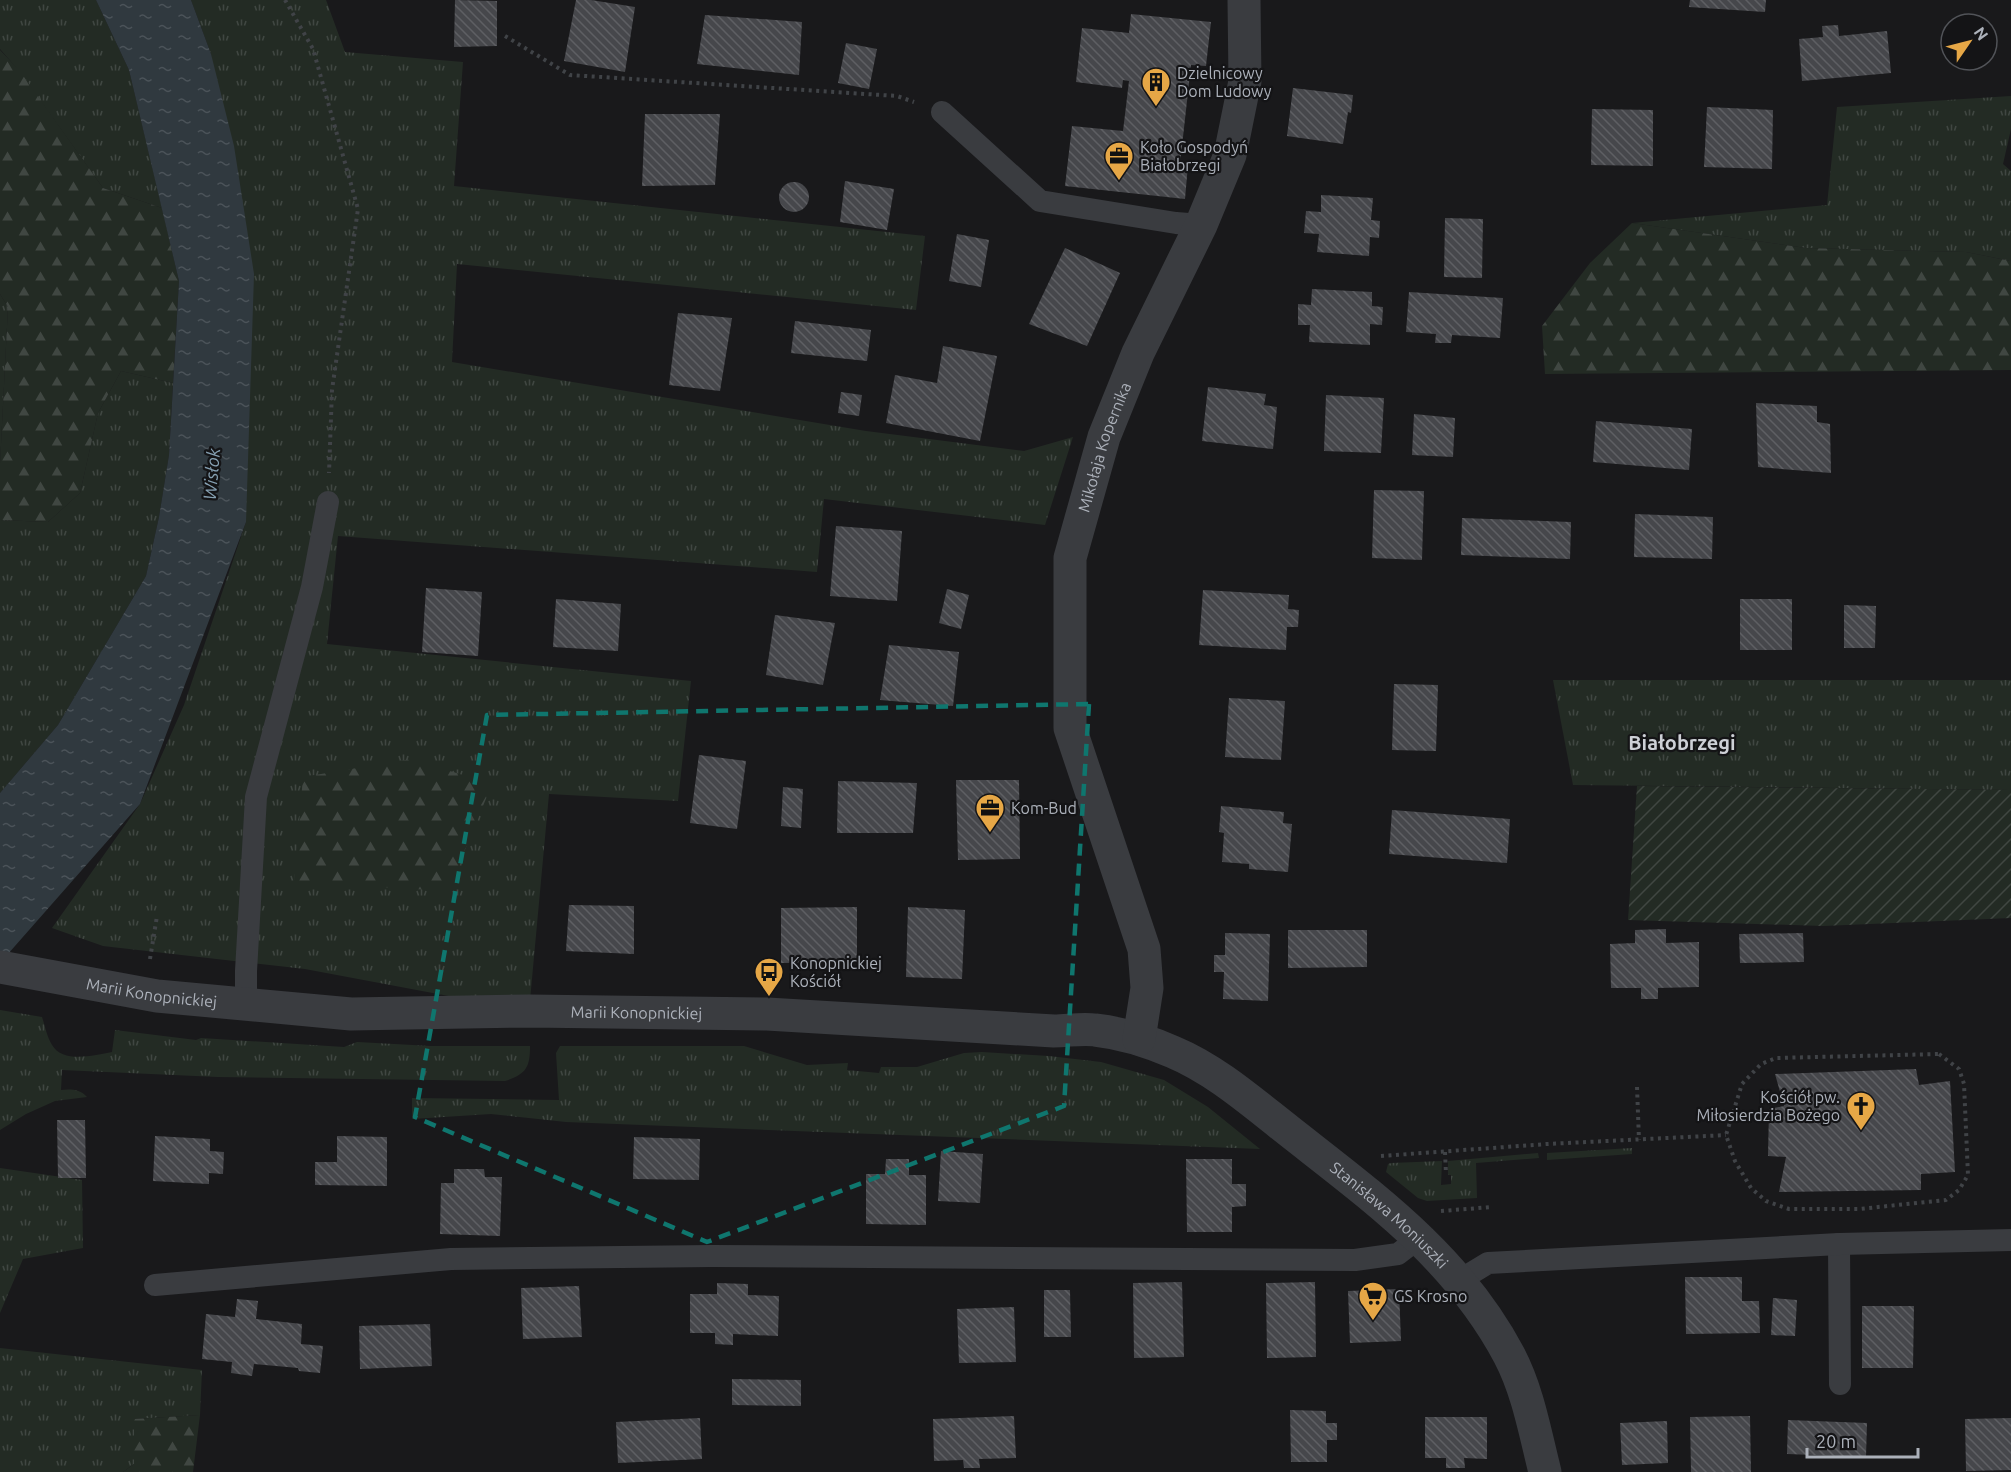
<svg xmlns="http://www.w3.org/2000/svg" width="2011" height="1472" viewBox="0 0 2011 1472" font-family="Ubuntu,sans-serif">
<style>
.grass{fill:url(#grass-tufts)}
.forest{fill:url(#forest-firs)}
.garden{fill:url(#garden-furrows)}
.water{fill:url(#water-ripples)}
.building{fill:url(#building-back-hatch)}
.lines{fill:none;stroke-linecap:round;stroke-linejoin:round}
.path{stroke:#404347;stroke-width:4;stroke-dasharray:3 4.5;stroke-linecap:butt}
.service{stroke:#3a3c40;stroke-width:22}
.minor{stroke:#3a3c40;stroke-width:33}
.marked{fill:none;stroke:#0f766e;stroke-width:4.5;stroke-dasharray:12 8;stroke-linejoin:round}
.labels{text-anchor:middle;stroke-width:4.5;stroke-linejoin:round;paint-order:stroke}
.poi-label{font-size:16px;fill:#acb1ba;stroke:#141416;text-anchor:start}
.street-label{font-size:16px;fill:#acb1ba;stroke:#141416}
.water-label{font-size:18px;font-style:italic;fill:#86a0b2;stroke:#141416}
.quarter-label{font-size:20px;font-weight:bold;fill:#cdd0d6;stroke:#141416}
</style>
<defs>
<pattern id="grass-tufts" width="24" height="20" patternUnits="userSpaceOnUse" patternTransform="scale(1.5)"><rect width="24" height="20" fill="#232b24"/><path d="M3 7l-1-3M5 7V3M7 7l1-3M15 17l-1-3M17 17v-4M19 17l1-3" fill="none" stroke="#404742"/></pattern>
<pattern id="forest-firs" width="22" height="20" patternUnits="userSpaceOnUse" patternTransform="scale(1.5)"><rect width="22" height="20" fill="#232b24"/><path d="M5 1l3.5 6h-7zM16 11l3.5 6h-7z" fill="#404742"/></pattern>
<pattern id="garden-furrows" width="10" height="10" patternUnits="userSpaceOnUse" patternTransform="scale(1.5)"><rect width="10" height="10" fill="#232b24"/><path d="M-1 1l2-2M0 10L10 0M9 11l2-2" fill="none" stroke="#404742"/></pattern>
<pattern id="water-ripples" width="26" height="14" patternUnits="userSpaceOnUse" patternTransform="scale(1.5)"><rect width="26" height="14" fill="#30393f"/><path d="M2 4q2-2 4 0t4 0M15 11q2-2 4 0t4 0" fill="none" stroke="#4b5359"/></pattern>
<pattern id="building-back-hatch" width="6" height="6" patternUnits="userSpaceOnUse" patternTransform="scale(1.5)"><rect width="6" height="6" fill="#46474b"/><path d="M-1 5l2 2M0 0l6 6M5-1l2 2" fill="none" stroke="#5e5f63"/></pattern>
</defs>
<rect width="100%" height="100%" fill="#19191b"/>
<g class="grass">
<polygon points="0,0 96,0 129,70 162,208 103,188 20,72 0,49"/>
<polygon points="191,0 326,0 345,52 463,62 454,186 925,236 916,310 457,264 452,362 866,431 1024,451 1073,437 1045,525 824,499 817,572 338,536 327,644 691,681 678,801 549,794 529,1011 305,969 103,946 52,928 140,804 184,705 246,522 211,54"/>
<polygon points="2011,96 2011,129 2003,164 2011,171 2011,261 1966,252 1806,248 1632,223 1827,205 1837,107"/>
<polygon points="0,294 8,307 0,464"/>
<polygon points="121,371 173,383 169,455 159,517 146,576 58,725 0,793 0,520 48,522 80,493 98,413"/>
<polygon points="1553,680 2011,680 2011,790 1573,785"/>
<path d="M0,1010L42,1017C45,1026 47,1037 52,1045C63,1064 95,1055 112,1052L115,1030L196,1040L201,1038L344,1047L357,1042L431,1046H530C530,1068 526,1074 505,1081L218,1077L62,1070L61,1090C70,1089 80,1089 87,1097L55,1101L26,1114L0,1130Z"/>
<polygon points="560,1046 744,1046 807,1065 848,1063 847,1070 879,1073 881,1067 917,1067 964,1053 982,1052 1049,1056 1101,1062 1164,1080 1208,1107 1260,1149 566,1122 491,1114 412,1119 412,1098 559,1100 556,1053"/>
<polygon points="1632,1148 1632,1154 1547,1160 1547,1153"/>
<polygon points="1538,1153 1539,1158 1476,1163 1477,1198 1427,1201 1418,1198 1386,1172 1388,1164 1391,1163 1442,1161 1441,1185 1451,1184 1451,1175 1448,1175 1448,1161"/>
<polygon points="0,1168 82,1180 83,1248 23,1259 0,1313"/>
<polygon points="0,1348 202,1370 200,1415 134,1419 134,1464 123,1472 0,1472"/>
</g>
<g class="forest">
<polygon points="0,50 20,71 103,188 162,208 179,281 173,383 121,371 98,413 80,493 48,522 0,520 0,464 8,307 0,294"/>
<polygon points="1632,223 1806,248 1966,252 2011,261 2011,370 1545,374 1542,326 1590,263"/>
<polygon points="411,759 492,784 448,891 294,882 303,777"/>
<polygon points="200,1415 193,1472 123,1472 134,1464 134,1419"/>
</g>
<polygon class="garden" points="1637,786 2011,790 2011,918 1823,926 1628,920"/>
<polygon class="water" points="96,0 191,0 211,54 234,146 254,274 246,522 140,804 0,963 0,793 58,725 146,576 159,517 169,455 179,281 129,70"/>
<g class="building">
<polygon points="455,0 497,1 497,46 454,47"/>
<polygon points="576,0 591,0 635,7 625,72 564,61"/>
<polygon points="1690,0 1766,0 1765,12 1689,7"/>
<polygon points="1131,14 1211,22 1206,66 1191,65 1180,164 1188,165 1185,199 1065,186 1072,126 1123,131 1129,81 1123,80 1122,88 1076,82 1082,28 1129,33"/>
<polygon points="705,15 802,22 799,75 697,64"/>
<polygon points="1838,25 1839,36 1887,31 1891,73 1802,81 1799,39 1823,37 1822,26"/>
<polygon points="846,43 877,49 869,89 838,83"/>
<polygon points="1293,88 1353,95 1351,113 1348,112 1343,144 1287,136"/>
<polygon points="1707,107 1773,110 1772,169 1704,167"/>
<polygon points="1592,109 1653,110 1653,166 1591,165"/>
<polygon points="645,114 720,114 715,185 642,186"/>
<polygon points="845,181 894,189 887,230 840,222"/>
<circle cx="794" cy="197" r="15"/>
<polygon points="1321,195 1373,198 1371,220 1380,221 1379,238 1370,237 1369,256 1317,252 1319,234 1304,233 1306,211 1321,212"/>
<polygon points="1445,218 1483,219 1482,278 1444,277"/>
<polygon points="957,234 989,240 981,287 949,281"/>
<polygon points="1065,248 1120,273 1087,346 1029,324"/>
<polygon points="1312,289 1372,292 1372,306 1383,307 1382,325 1370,324 1370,345 1309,342 1310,325 1298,325 1298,304 1311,305"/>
<polygon points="1409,292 1503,298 1500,338 1452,335 1451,343 1435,343 1436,334 1406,332"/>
<polygon points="678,313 732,318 720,391 669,385"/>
<polygon points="795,321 871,330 867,361 791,353"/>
<polygon points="943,346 997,356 980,441 886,423 895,375 937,383"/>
<polygon points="1208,387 1266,394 1264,405 1277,407 1273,449 1202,441"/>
<polygon points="841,392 862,395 859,416 838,413"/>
<polygon points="1326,395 1384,398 1381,453 1324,451"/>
<polygon points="1756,403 1817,406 1817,422 1830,424 1831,473 1758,467"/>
<polygon points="1414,414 1455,418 1453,457 1412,455"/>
<polygon points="1596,421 1692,429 1689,470 1593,462"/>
<polygon points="1374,490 1424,491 1422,560 1372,558"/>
<polygon points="1635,514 1713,517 1712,559 1634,557"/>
<polygon points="1462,518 1571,522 1570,559 1461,555"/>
<polygon points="836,526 902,531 897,601 830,596"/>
<polygon points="426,588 482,592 478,656 422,652"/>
<polygon points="947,589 969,595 961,629 939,623"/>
<polygon points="1203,590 1289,595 1288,609 1299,610 1298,627 1287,627 1286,650 1199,645"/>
<polygon points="556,599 621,604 618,651 553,647"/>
<rect x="1740" y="599" width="52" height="51"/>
<polygon points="1844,605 1876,606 1875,648 1844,648"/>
<polygon points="775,615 835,623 823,685 766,675"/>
<polygon points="889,645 959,652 953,706 880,700"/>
<polygon points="1394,684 1438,685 1436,751 1392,750"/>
<polygon points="1229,698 1285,701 1281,760 1225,757"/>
<polygon points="699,755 746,761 737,829 690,823"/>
<polygon points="956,780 1019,780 1020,859 958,860"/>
<polygon points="838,781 917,783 913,833 837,833"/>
<polygon points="783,787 803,789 801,828 781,826"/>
<polygon points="1221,806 1284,812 1283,823 1292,824 1288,872 1249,869 1249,864 1222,862 1224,833 1219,832"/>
<polygon points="1392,810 1510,819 1507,863 1389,854"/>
<polygon points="569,905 634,906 634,954 566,951"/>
<polygon points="857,907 857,962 781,963 781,908"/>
<polygon points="908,907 965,910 962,979 906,977"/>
<polygon points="1666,929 1666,943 1699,942 1699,987 1658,988 1658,999 1641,999 1641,988 1611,988 1610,944 1635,943 1635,930"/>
<polygon points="1288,930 1367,930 1367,967 1288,968"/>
<polygon points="1225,933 1270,934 1268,1001 1223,999 1224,972 1214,972 1214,955 1225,955"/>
<polygon points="1803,933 1804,962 1740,963 1739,934"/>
<polygon points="1916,1069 1919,1085 1950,1081 1955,1172 1921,1174 1921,1190 1779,1192 1786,1157 1768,1156 1769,1109 1784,1106 1775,1074"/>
<polygon points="57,1120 85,1120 86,1178 58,1178"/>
<polygon points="155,1136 210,1139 210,1151 224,1152 223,1174 209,1173 209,1184 153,1181"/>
<polygon points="337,1136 387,1137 387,1186 315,1185 315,1162 337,1162"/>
<polygon points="634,1137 700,1139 699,1180 633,1179"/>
<polygon points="941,1151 983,1154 980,1203 938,1201"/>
<polygon points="886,1159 909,1159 909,1175 926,1175 926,1225 866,1224 866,1174 885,1174"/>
<polygon points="1186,1159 1232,1159 1232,1184 1246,1184 1246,1206 1232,1207 1232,1232 1187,1232"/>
<polygon points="454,1169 484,1169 485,1177 502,1177 500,1236 440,1234 441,1183 454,1183"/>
<polygon points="1685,1277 1742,1277 1742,1301 1759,1301 1760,1333 1686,1334"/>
<polygon points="1182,1282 1184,1357 1134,1358 1133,1283"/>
<polygon points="1315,1282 1316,1357 1267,1358 1266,1283"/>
<polygon points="717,1283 748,1284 748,1295 779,1296 778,1336 733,1334 733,1345 715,1344 715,1333 690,1333 690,1294 717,1294"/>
<polygon points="579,1286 582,1337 523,1339 521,1288"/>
<polygon points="1399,1289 1401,1341 1350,1343 1348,1291"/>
<polygon points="1044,1290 1070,1290 1071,1337 1044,1337"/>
<polygon points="1773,1298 1797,1300 1795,1336 1771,1335"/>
<polygon points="237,1299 258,1301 256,1319 302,1324 301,1344 323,1346 320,1373 299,1371 298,1368 254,1364 252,1376 231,1373 232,1362 202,1359 206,1314 235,1317"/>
<polygon points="1862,1306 1914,1306 1913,1368 1862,1368"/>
<polygon points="1014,1307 1016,1362 959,1363 957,1309"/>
<polygon points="430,1324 432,1366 360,1369 359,1326"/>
<polygon points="732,1379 801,1380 801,1406 732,1405"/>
<polygon points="1290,1410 1326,1411 1326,1423 1337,1423 1337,1440 1327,1440 1327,1462 1291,1462"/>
<polygon points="1014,1416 1016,1458 979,1459 980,1468 964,1468 963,1460 934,1461 933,1419"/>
<polygon points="1750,1416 1751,1472 1691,1472 1690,1417"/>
<polygon points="1425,1417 1487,1417 1487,1459 1464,1458 1465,1468 1446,1468 1446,1458 1425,1458"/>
<polygon points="700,1418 702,1459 618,1463 616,1422"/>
<polygon points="2011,1418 2011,1470 1966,1471 1965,1419"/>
<polygon points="1788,1420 1867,1423 1866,1457 1787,1454"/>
<polygon points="1667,1421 1668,1463 1622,1465 1620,1423"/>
</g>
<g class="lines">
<g class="path">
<polyline points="285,0 313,49 358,209 332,390 329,473"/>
<polyline points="505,36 570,75 897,96 914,102"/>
<polyline points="150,959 157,916"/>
<polygon points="1939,1054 1959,1069 1964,1084 1968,1175 1959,1190 1946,1200 1859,1209 1789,1209 1766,1201 1751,1188 1735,1161 1726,1135 1742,1084 1761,1064 1776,1058"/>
<polyline points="1637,1087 1639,1140"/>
<polyline points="1445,1152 1446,1174"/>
<polyline points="1381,1156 1547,1144 1726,1135"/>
<polyline points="1441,1211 1492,1207"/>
</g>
<g class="service">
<polyline points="942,112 1040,201 1176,223 1201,225"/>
<polyline points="246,1004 246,971 256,797 312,587 328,502"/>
<polyline points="1839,1244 1840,1384"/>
<polyline points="1460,1280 1488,1263 1839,1244 2011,1240"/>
<polyline points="155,1285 451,1259 712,1256 1355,1260 1398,1254 1420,1237"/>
</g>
<g class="minor">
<path id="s1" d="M0,967L157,996L351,1014L529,1011L767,1014L1054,1031C1067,1031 1082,1028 1095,1030C1122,1033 1148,1041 1173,1052C1216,1070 1253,1103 1289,1131C1374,1198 1457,1257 1509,1355C1528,1391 1535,1433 1545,1472"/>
<path id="s2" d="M1139,1039L1147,988L1144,949L1070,728V558L1104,437L1138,353L1201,225L1230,155L1245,81L1244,0"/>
</g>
</g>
<path class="marked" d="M1089,704L1064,1106L707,1242L415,1117L487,715Z"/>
<defs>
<g id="building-pin" transform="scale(1.5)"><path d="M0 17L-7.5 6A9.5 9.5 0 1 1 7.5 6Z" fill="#e6a746" stroke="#141416"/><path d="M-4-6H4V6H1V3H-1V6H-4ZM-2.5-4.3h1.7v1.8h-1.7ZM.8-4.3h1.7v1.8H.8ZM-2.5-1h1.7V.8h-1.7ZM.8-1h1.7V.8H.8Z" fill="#111"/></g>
<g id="office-pin" transform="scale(1.5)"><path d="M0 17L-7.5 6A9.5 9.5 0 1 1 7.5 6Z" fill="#e6a746" stroke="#141416"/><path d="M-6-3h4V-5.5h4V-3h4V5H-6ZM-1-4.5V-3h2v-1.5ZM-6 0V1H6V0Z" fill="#111"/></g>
<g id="bus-pin" transform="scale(1.5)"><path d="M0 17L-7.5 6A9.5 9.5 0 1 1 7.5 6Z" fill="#e6a746" stroke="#141416"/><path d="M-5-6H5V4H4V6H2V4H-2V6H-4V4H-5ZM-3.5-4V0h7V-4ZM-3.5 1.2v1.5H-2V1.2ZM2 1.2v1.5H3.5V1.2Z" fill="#111"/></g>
<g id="church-pin" transform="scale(1.5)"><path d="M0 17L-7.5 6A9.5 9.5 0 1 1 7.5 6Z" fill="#e6a746" stroke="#141416"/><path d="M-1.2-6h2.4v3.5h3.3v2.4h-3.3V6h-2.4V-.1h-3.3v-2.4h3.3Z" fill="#111"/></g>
<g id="supermarket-pin" transform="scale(1.5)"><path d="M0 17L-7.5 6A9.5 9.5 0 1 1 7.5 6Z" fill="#e6a746" stroke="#141416"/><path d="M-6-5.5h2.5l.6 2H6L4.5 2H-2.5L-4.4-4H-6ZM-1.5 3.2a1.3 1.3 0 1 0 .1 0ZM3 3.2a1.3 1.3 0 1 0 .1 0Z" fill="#111"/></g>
</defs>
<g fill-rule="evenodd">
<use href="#building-pin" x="1156" y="82"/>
<use href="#office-pin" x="1119" y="156"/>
<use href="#office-pin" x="990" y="808"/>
<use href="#bus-pin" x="769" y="972"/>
<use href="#church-pin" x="1861" y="1106"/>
<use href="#supermarket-pin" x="1373" y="1296"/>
</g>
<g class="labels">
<g class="poi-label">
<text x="1177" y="79">Dzielnicowy<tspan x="1177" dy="18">Dom Ludowy</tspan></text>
<text x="1140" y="153">Koło Gospodyń<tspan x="1140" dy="18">Białobrzegi</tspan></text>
<text x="1011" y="814">Kom-Bud</text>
<text x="790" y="969">Konopnickiej<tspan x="790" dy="18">Kościół</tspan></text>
<text x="1840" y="1103" text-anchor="end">Kościół pw.<tspan x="1840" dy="18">Miłosierdzia Bożego</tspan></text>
<text x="1394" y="1302">GS Krosno</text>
</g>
<g class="street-label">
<text dy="6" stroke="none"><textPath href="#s2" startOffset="610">Mikołaja Kopernika</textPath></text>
<text dy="6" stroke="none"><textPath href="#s1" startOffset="154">Marii Konopnickiej</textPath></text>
<text dy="6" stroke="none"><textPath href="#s1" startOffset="640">Marii Konopnickiej</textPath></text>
<text dy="6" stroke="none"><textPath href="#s1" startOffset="1452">Stanisława Moniuszki</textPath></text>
</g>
<g class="water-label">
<text transform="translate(212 474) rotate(-85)" y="6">Wisłok</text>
</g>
<g class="quarter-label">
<text x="1682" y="750">Białobrzegi</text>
</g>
</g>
<g transform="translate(1969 42) rotate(55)"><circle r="28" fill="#141416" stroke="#515358" stroke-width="1.5"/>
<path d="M0-4.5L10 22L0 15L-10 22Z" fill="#e6a746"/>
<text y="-9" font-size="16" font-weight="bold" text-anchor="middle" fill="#acb1ba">N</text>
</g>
<path d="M1807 1448v9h111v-9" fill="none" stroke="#acb1ba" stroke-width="3"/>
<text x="1816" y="1448" font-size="18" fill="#acb1ba" stroke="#141416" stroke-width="4.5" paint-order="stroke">20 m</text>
</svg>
